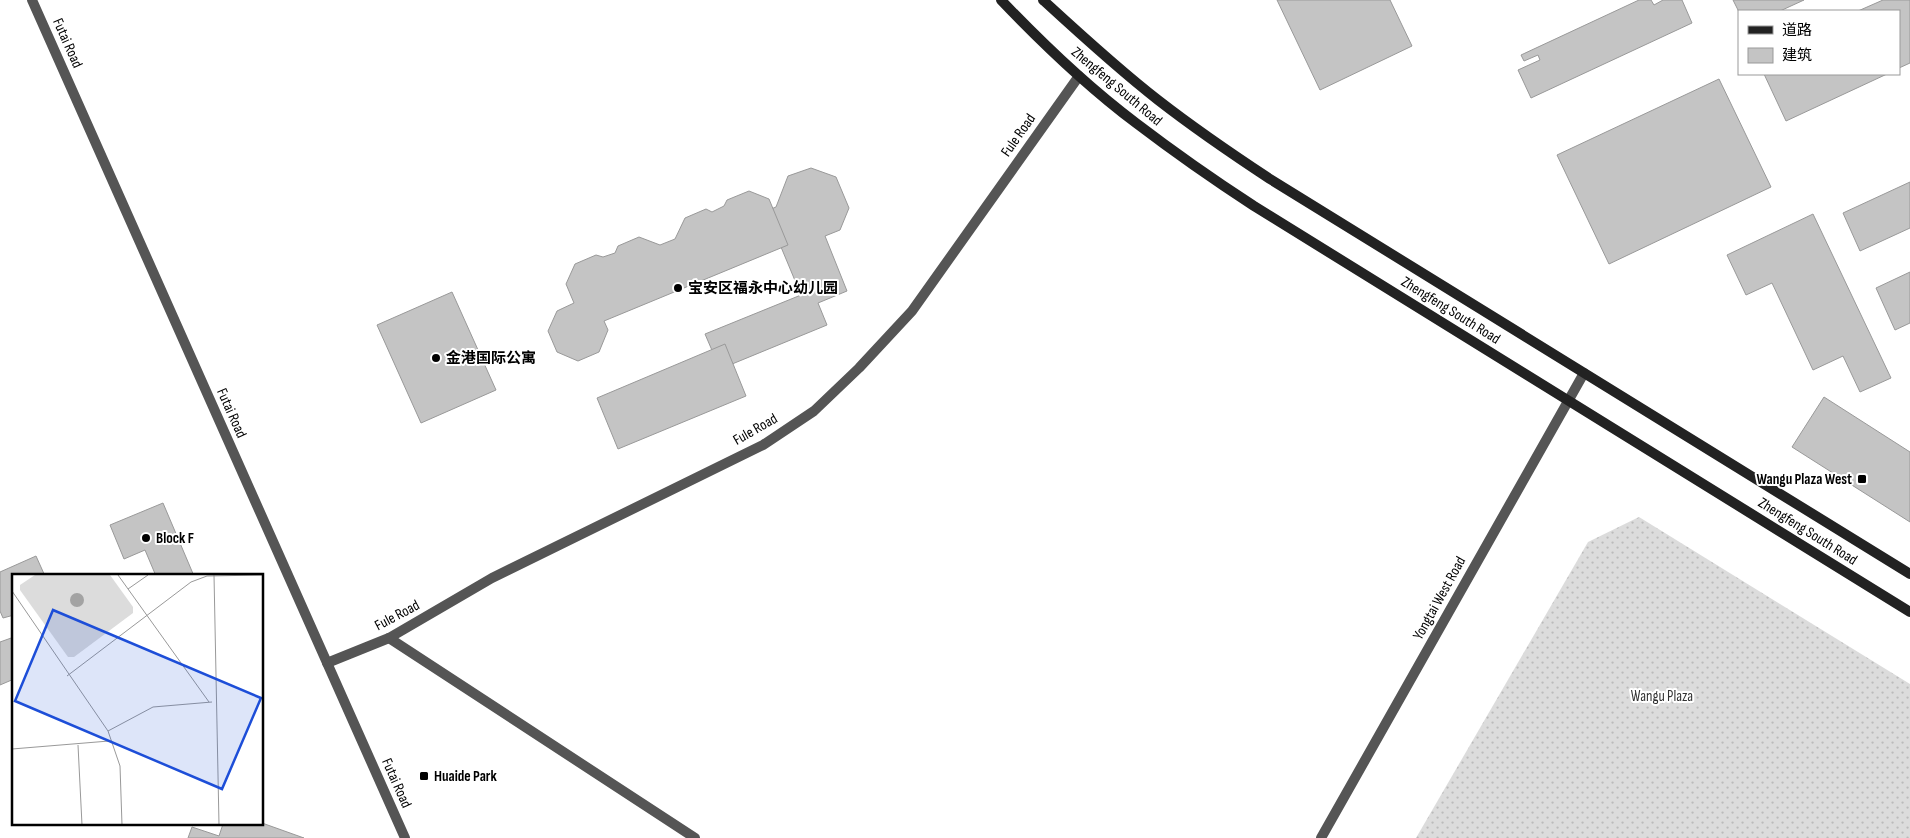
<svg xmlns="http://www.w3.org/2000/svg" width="1910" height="838" viewBox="0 0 1910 838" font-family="'Sofia Sans Condensed','Noto Sans SC',sans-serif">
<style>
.grass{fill:url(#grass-dots)}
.building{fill:#c4c4c4;stroke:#999}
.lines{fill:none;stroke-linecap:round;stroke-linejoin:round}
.minor{stroke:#555;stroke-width:10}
.secondary{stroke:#222;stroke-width:10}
.poi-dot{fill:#000;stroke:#fff;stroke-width:2}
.labels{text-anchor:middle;stroke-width:4;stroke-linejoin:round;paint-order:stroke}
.street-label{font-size:15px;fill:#000;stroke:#fff}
.poi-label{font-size:15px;font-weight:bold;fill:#000;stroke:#fff;text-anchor:start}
.park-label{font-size:15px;fill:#333;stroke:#fff}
.inset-road{fill:none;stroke:#999;stroke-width:1}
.view{fill:#1d4ed8;fill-opacity:0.15;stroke:#1d4ed8;stroke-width:2.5}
.inset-edge{fill:none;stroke:#000;stroke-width:2.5}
</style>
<defs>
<pattern id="grass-dots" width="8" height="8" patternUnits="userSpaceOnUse" patternTransform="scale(1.25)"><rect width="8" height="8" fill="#dcdcdc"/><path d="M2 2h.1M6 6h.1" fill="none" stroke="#bbb" stroke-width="1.8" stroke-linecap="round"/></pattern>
</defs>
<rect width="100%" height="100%" fill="#fff"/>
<polygon class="grass" points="1639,517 1910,684 1910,838 1416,838 1588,542"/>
<g class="building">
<polygon points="1277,0 1390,0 1412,46 1320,90"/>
<polygon points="1639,0 1651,0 1654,5 1663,0 1682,0 1692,23 1531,98 1518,70 1540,60 1538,55 1524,61 1521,55"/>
<polygon points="1733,0 1804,0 1780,11 1739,12"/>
<polygon points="1883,0 1910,0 1910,63 1899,68 1899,11 1858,11"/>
<polygon points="1764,74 1887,74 1786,121"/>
<polygon points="1719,79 1771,187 1609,264 1557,155"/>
<polygon points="811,168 836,177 849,208 840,230 825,236 847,291 818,303 827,325 720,369 705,334 801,295 766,211 776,207 788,176"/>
<polygon points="1910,182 1910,228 1860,251 1843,213"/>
<polygon points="749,191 769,199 788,245 604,321 608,330 599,352 578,361 557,352 548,331 557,311 574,303 566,284 575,264 596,255 603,257 615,253 618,246 639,237 660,245 675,239 685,218 706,209 712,212 724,206 727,200"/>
<polygon points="1813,214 1891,378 1860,392 1843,356 1813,370 1772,283 1746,295 1727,255"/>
<polygon points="1910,272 1910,323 1895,330 1876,288"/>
<polygon points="452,292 496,390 421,423 377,325"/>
<polygon points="725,344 746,396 618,449 597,398"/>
<polygon points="1824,397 1910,452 1910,522 1792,447"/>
<polygon points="163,503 194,576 156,576 145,550 124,559 110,525"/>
<polygon points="36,556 45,576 14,576 14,615 3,618 0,611 0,572"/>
<polygon points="14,637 14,679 0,685 0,642"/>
<polygon points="262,823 304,838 188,838 192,827 219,836 223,824 262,824"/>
</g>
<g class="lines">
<g class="minor">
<polyline points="32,0 405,838"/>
<polyline points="389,638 695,838"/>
<polyline points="327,663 389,638 492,578 763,445 814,411 859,368 912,311 1079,76"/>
<polyline points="1321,838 1584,373"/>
</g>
<g class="secondary">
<path d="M1001,0C1043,44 1088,87 1136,123C1174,152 1214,180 1254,206L1910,612"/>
<path d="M1043,0C1080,34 1118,69 1158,100C1194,128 1232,154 1270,179L1910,574"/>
</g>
</g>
<g class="poi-dot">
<circle cx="678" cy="288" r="5"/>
<circle cx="436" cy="358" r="5"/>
<rect x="1857" y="474" width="10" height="10" rx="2.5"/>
<circle cx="146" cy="538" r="5"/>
<rect x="419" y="771" width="10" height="10" rx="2.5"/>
</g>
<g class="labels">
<g class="street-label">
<text transform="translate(68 43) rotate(66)" y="5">Futai Road</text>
<text transform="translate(1117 86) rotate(40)" y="5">Zhengfeng South Road</text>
<text transform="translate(1018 135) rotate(-55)" y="5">Fule Road</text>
<text transform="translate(1451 310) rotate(32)" y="5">Zhengfeng South Road</text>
<text transform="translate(232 413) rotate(66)" y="5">Futai Road</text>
<text transform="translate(755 429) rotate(-30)" y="5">Fule Road</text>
<text transform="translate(1808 531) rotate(32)" y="5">Zhengfeng South Road</text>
<text transform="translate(1439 598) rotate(-61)" y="5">Yongtai West Road</text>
<text transform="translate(397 615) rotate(-28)" y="5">Fule Road</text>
<text transform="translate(397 783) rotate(66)" y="5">Futai Road</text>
</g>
<g class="poi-label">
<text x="688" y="293">宝安区福永中心幼儿园</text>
<text x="446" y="363">金港国际公寓</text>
<text x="1852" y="484" text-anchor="end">Wangu Plaza West</text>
<text x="156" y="543">Block F</text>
<text x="434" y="781">Huaide Park</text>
</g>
<g class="park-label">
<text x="1662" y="701">Wangu Plaza</text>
</g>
</g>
<g transform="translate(12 574)">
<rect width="251" height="251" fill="#fff"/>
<path d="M23,1H98L121,33V39L62,83H56L8,16V11Z" fill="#dcdcdc"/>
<path d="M58 26a7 7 0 1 1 14 0a7 7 0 1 1-14 0Z" fill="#a3a3a3"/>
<path class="inset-road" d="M106,1L197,128M202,1L207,251M116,15L136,1M0,17L96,157L108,192L110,251M55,102L179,8L195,2L252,1M96,157L141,133L200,128M66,171L70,251M0,175L97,167"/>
<path class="view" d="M41,36L249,124L210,215L3,127Z"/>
<rect width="251" height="251" class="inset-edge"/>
</g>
<rect x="1738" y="10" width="162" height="65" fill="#ffffff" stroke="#999999"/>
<rect x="1748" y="26" width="25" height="8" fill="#222222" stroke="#999999"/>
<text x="1782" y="35" font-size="15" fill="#000000">道路</text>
<rect x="1748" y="48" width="25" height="15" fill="#c4c4c4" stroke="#999999"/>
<text x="1782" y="60" font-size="15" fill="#000000">建筑</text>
</svg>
